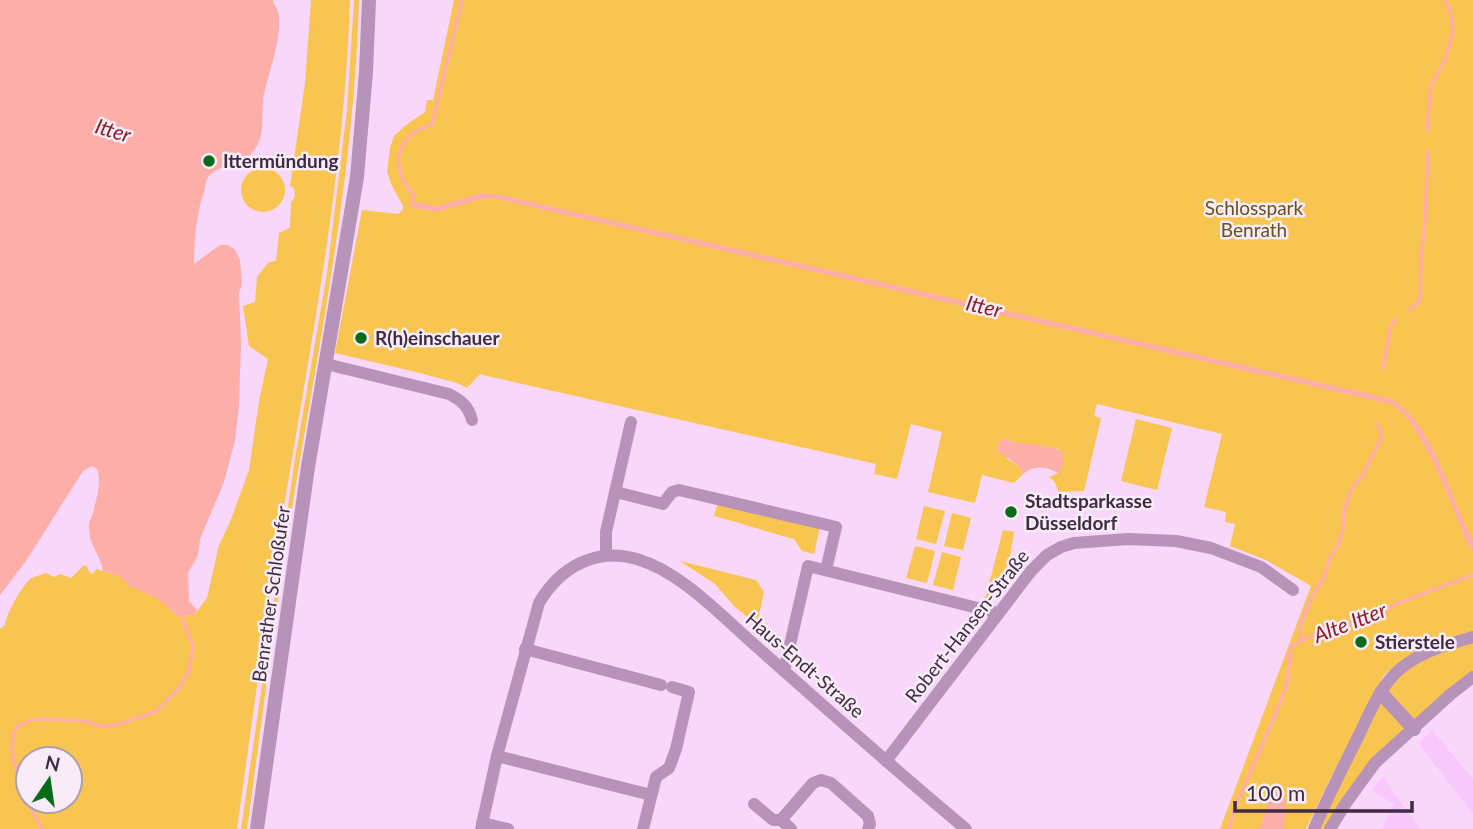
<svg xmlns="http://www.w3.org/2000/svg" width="1473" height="829" viewBox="0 0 1473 829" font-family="Lato,sans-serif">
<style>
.built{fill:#f8c7fb}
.green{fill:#f9c551;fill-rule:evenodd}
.water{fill:#feaea8}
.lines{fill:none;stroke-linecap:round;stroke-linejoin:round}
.stream{stroke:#feaea8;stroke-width:3.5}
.minor{stroke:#b792b9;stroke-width:12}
.tertiary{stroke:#b792b9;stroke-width:14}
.poi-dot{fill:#076b17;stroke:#f7ecf8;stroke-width:2.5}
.labels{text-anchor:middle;stroke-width:5;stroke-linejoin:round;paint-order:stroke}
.poi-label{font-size:19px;font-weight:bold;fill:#402b42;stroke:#f7ecf8;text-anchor:start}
.park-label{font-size:19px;fill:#68501d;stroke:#f7ecf8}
.street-label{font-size:19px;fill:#402b42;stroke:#f7ecf8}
.water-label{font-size:21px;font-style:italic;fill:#8c191f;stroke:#f7ecf8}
</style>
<rect width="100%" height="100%" fill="#f8d7fa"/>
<g class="built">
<polygon points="1432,730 1473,779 1473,814 1419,744"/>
<polygon points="1383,777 1420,829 1381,829 1394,804 1372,790"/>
</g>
<g class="green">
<path d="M311,0H350C345,164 314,326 287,488C268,601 253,715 237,829H0V629L5,625C7,612 21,588 30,579C34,576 42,575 46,573L54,577L60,574L71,578L83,566H87L89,572L93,574L96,569L117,575L120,573L166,604L176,616H184L194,615L207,598L219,545L230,522L249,470L259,401L268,359L249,346L243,306L255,302L257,277L269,262L276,261L279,233L290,228L291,203L295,196L294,188L290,186L305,83ZM28,759H70V801H28Z"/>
<path d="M354,0H359C355,147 329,292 304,436C281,566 265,698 247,829H241L294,465L327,273L347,109Z"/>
<polygon points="454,0 1473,0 1473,634 1399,663 1384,675 1328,783 1306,829 1220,829 1311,586 1266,560 1230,546 1235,524 1225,522 1226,512 1204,507 1222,434 1097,404 1094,416 1101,418 1084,491 1059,492 1054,481 1049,477 1058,473 1062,469 1059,449 1024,445 1004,439 1007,459 1019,466 1023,474 1014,483 982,475 975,503 928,492 942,432 911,424 897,479 874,474 876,464 483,375 480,374 467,388 457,383 416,372 335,353 362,210 398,214 403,210 403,206 391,184 387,171 390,148 394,136 406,125 425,112 427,100 433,100"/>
<circle cx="263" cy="190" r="22"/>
<polygon points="1136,419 1172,428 1157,490 1121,481"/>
<path d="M718,502L820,527L814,554L802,551L794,539C767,532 741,523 714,516Z"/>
<polygon points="924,506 945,511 936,544 916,539"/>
<polygon points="952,513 971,518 963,550 944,546"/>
<polygon points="1003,530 1014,532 1006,579 989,601 985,600"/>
<polygon points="915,546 935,551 927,583 906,578"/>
<polygon points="942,552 961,557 953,590 933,585"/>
<polygon points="680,561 756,580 764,592 757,625 735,607 715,584"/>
<polygon points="1473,639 1473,673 1423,716 1324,829 1319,829 1383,692 1413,662"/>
</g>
<g class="water">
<path d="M0,0H273V3C291,19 265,80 263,101C261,121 266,136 252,153C240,168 216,163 207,179C205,184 205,190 203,195C196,216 194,242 194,264L220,245H228L235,250L240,260L242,284L239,293L241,343L239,405L235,440L224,482L200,539L198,555L188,573L189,601L197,610L194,615L184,616H176L165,604L155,597L131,587L118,575L103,571C101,556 89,545 89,529C88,523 91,519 93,513C96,500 102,483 97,469L92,466L83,471L26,561L0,595Z"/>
<path d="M482,193L502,195L1392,399C1435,426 1449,496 1473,540V551L1467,543C1453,510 1421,418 1390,404L492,198L482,199L437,212L412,208L414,202L437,206Z"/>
<path d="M1004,439C1023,447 1048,442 1064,453L1062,469L1058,473C1046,466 1034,465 1023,474L1019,466L997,451L1000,441Z"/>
<path d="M1275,792L1282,793L1286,800L1284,829H1259C1267,815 1263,804 1275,792Z"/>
</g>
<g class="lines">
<g class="stream">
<polyline points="1427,130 1431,85 1445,60 1453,30 1450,11 1445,0"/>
<path d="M412,205L414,195C388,168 395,134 432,125L462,0"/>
<polyline points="1410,309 1418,303 1420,296 1421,260 1425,221 1428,151"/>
<polyline points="1383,368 1391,325 1396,319"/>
<polyline points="1301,640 1300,626 1304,617 1311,599 1323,579 1330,558 1339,544 1343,528 1344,511 1352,488 1363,475 1381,438 1381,432 1377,424"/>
<polyline points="42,829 25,798 13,758 12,744 14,733 18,726 31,720 45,719 85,721 104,727 120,724 157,711 179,688 189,671 193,646 181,614"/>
<polyline points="1229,829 1235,807 1273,720 1287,684 1291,646 1316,634 1373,616 1398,603 1473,575"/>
</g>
<g class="minor">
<path d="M326,364L449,394C461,400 469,407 472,420"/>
<polyline points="616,492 663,504 672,492 679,490 836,527 826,570"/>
<polyline points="606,555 606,532 631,422"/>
<polyline points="525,649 661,685"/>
<polyline points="784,671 808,566 998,613"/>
<polyline points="497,756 651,795"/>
<polyline points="886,761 1031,571 1047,555 1061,547 1074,543 1128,539 1176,541 1211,548 1261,567 1293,590"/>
<polyline points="754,804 773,820 781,820 791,829"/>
<polyline points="781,820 813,783 821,780 831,783 868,816 870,824 868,829"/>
<polyline points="482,823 508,829"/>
<path d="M481,829L497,756L539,603C560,567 596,547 637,559C683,573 721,616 757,647C826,708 895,770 966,829"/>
<polyline points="643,829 656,777 669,768 676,749 689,692 672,687"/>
<path d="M1314,829C1327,798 1343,767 1358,737C1369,714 1380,686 1400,669C1420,652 1448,644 1473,637"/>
<polyline points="1330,829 1346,803 1375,763 1451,694 1473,677"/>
</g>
<g class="tertiary">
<polyline points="1381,693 1414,729"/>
<polyline points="257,829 308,467 357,177 366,72 369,0"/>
</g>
</g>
<g class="poi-dot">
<circle cx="209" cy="161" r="7"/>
<circle cx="361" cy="338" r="7"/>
<circle cx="1011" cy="512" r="7"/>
<circle cx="1361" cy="642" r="7"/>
</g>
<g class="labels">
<g class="poi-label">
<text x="223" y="168">Ittermündung</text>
<text x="375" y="345">R(h)einschauer</text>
<text x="1025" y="508">Stadtsparkasse<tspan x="1025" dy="22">Düsseldorf</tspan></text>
<text x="1375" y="649">Stierstele</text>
</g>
<g class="park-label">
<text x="1254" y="215">Schlosspark<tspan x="1254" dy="22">Benrath</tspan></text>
</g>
<g class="street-label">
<text transform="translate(271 594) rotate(-82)" y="7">Benrather Schloßufer</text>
<text transform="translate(967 626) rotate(-52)" y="7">Robert-Hansen-Straße</text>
<text transform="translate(805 665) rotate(41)" y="7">Haus-Endt-Straße</text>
</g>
<g class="water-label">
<text transform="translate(113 131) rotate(17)" y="7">Itter</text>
<text transform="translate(984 307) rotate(13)" y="7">Itter</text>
<text transform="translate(1350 623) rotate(-21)" y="7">Alte Itter</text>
</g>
</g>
<g transform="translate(49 780) rotate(13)"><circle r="33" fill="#f7ecf8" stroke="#ae9faf" stroke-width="2"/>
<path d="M0-5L12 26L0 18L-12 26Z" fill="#076b17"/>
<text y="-10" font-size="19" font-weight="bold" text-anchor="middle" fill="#402b42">N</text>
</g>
<path d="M1235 801v10h177v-10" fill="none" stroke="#402b42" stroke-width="3.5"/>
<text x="1246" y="801" font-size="21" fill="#402b42" stroke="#f7ecf8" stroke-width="5" paint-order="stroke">100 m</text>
</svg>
